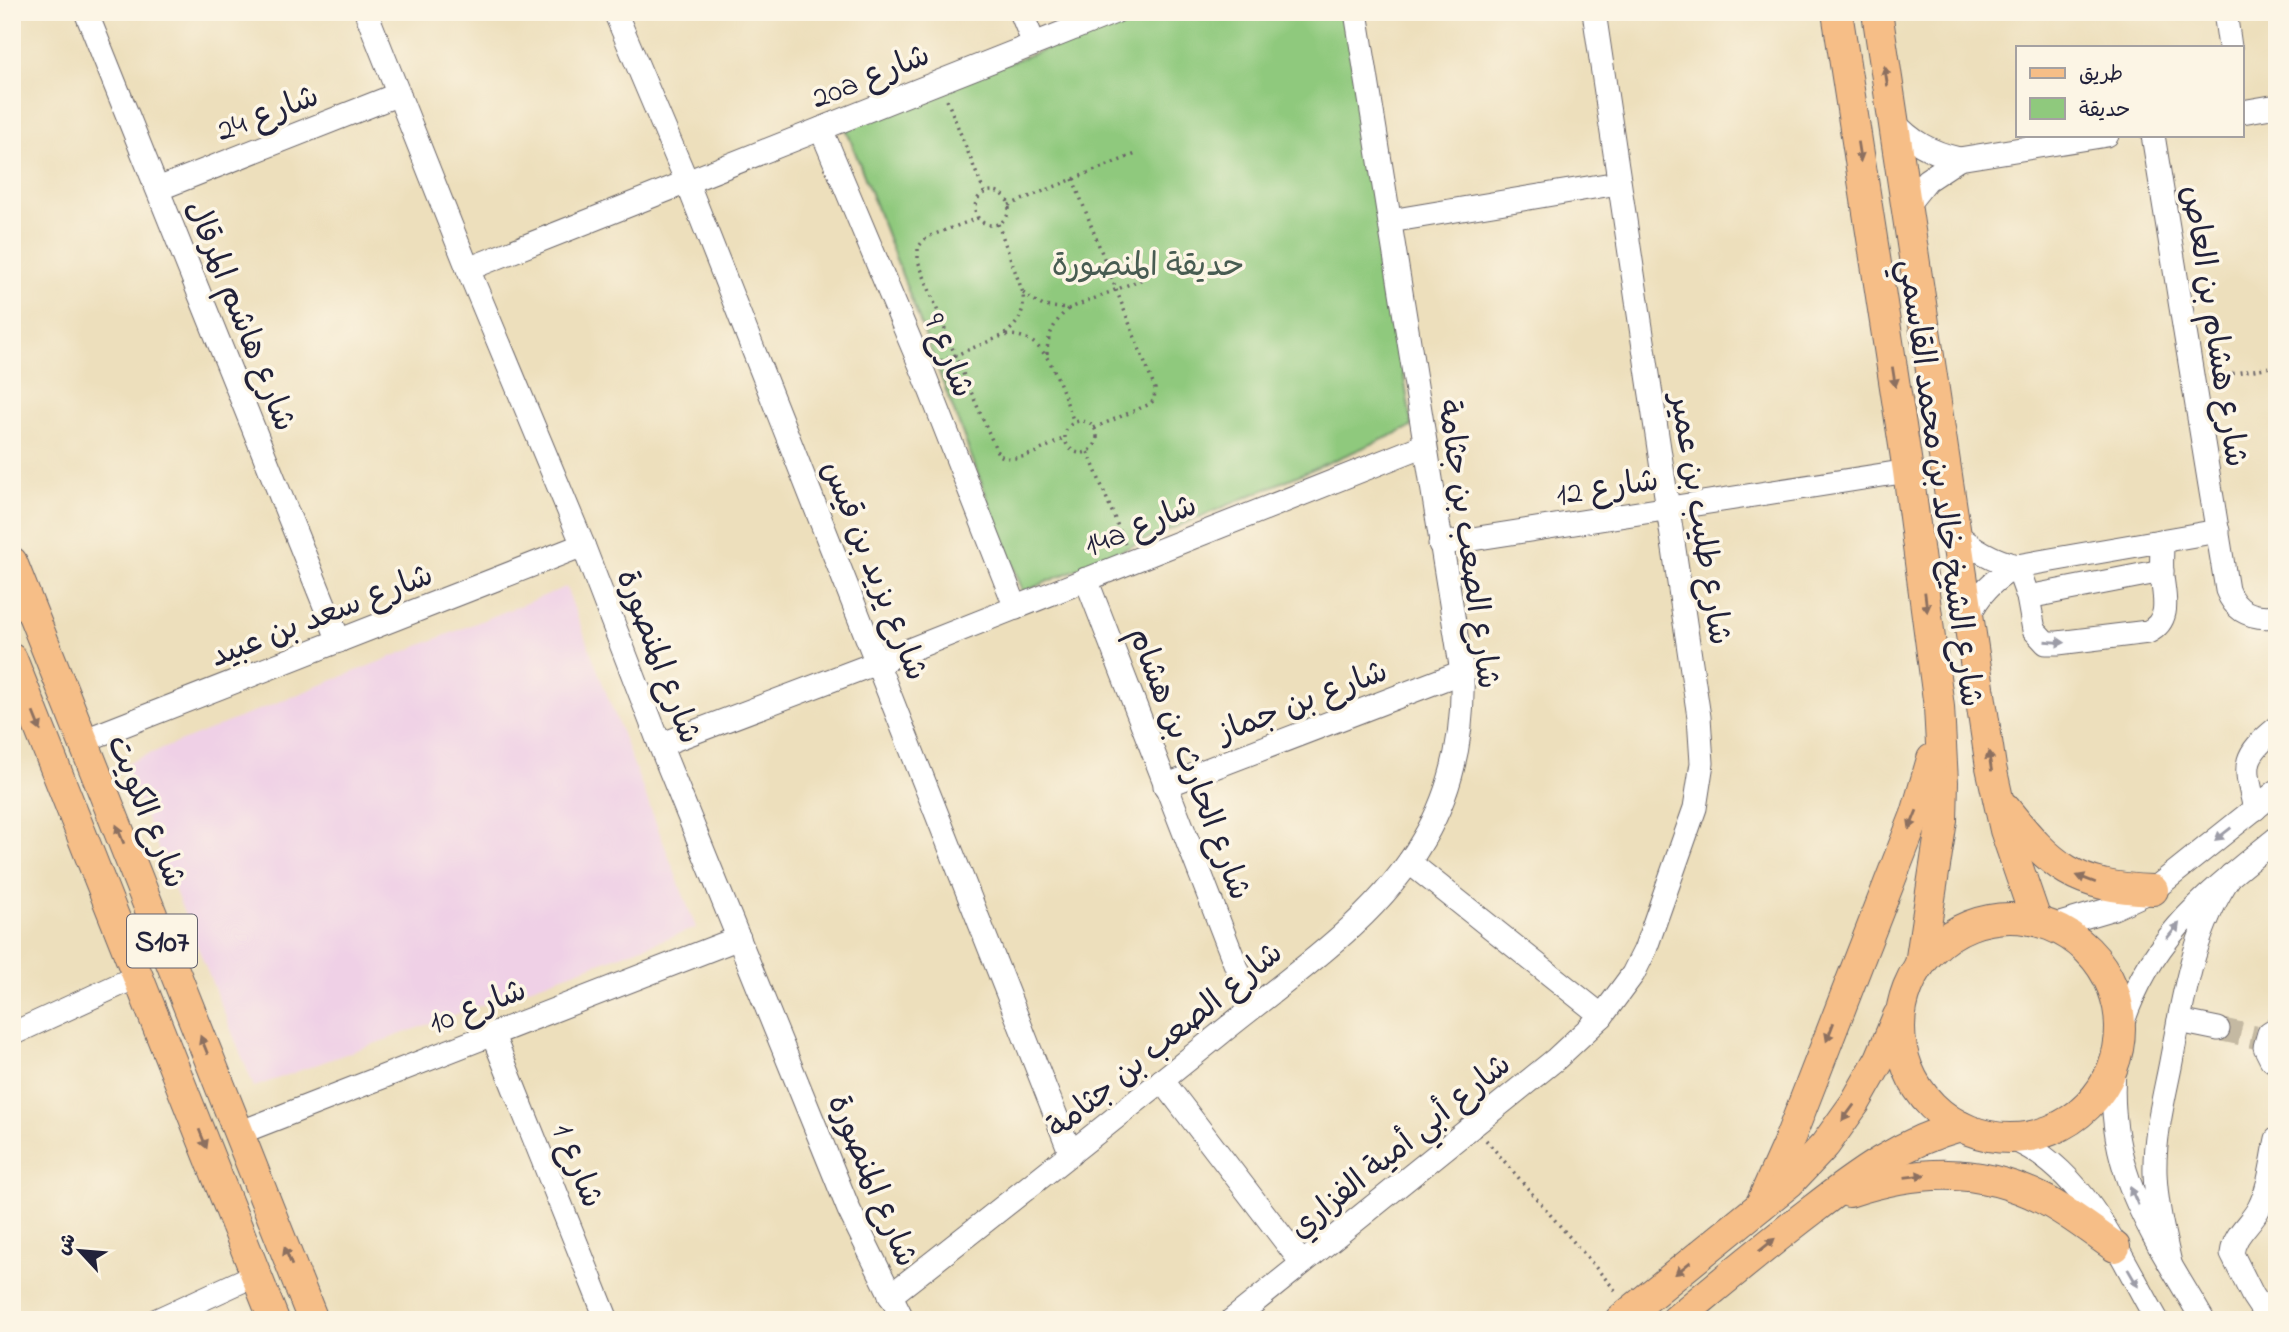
<svg xmlns="http://www.w3.org/2000/svg" width="2289" height="1332" viewBox="0 0 2289 1332" font-family="'Indie Flower','Playpen Sans Arabic',sans-serif">
<style>
.built{fill:#efd0e6}
.green{fill:#8fc97d;stroke:#58765c;stroke-width:2}
.lines{fill:none;stroke-linecap:round;stroke-linejoin:round}
.minor-tunnel{stroke:#c4b9a2;stroke-width:23;stroke-dasharray:23 11;stroke-linecap:butt}
.minor-casing{stroke:#696468;stroke-width:25}
.major-casing{stroke:#696468;stroke-width:32}
.path{stroke:#696468;stroke-width:3.5;stroke-dasharray:2 5;stroke-linecap:butt}
.minor{stroke:#fff;stroke-width:23}
.major{stroke:#f6be87;stroke-width:30}
.oneway{fill:#8c7061}
.oneway2{fill:#9c9ca7}
.labels{text-anchor:middle;stroke-width:7;stroke-linejoin:round;paint-order:stroke}
.shield{fill:#fcf5e5;stroke:#63616e;stroke-width:2}
.shield-label{font-size:30px;font-weight:bold;fill:#22223b}
.street-label{font-size:32px;fill:#22223b;stroke:#fcf5e5}
.park-label{font-size:32px;fill:#485c52;stroke:#fcf5e5}
</style>
<rect width="100%" height="100%" fill="#fcf5e5"/>
<filter id="ink" filterUnits="userSpaceOnUse"><feTurbulence type="fractalNoise" baseFrequency=".0143" numOctaves="2"/><feDisplacementMap in="SourceGraphic" scale="14" xChannelSelector="R" yChannelSelector="G"/><feConvolveMatrix kernelMatrix="1 2 1 2 8 2 1 2 1" color-interpolation-filters="sRGB"/></filter>
<filter id="wash" filterUnits="userSpaceOnUse"><feTurbulence type="fractalNoise" baseFrequency=".00686" numOctaves="4" result="noise"/><feDisplacementMap in="SourceGraphic" scale="28" xChannelSelector="R" yChannelSelector="G"/><feGaussianBlur stdDeviation="1.57" result="paint"/><feColorMatrix in="noise" values="0 0 0 0 0 0 0 0 0 0 0 0 0 0 0 0 0 1.4 0 .05"/><feComposite in="paint" operator="in"/></filter>
<g filter="url(#wash)">
<rect width="100%" height="100%" fill="#eddfbc"/>
<polygon class="built" points="566,587 696,928 254,1087 124,764"/>
<polygon class="green" points="1147,12 1346,12 1412,427 1023,592 844,123"/>
</g>
<g filter="url(#ink)">
<g class="lines">
<polyline class="minor-tunnel" points="2218,1029 2255,1037"/>
<g class="minor-casing">
<g id="minor">
<polyline points="86,12 339,641"/>
<polyline points="366,12 468,269 583,545 660,745 849,1210 903,1320"/>
<polyline points="615,12 687,182 1071,1154"/>
<polyline points="1021,12 1034,44"/>
<polyline points="2225,12 2230,47"/>
<polyline points="2242,112 2277,106"/>
<path d="M1893,121C1911,142 1932,153 1959,159"/>
<polyline points="821,129 922,369 1016,608"/>
<path d="M2153,135L2227,590C2236,613 2254,619 2277,616"/>
<polyline points="158,189 399,94"/>
<polyline points="1906,212 1911,200 1927,180 1959,159 2107,135"/>
<polyline points="1390,221 1618,183"/>
<polyline points="468,269 1115,12"/>
<path d="M1956,533C1974,550 1993,560 2017,566"/>
<polyline points="1440,544 1908,471"/>
<path d="M2017,566L2028,597L2034,630L2046,643H2058L2148,632C2172,620 2164,597 2162,576C2161,564 2162,553 2162,541"/>
<polyline points="1086,579 1252,1007"/>
<polyline points="2028,597 2162,571"/>
<path d="M1968,618C1979,593 1994,579 2017,566L2218,531"/>
<polyline points="83,741 583,545"/>
<polyline points="660,745 879,662 1425,445"/>
<polyline points="1165,786 1462,672"/>
<path d="M2255,809C2245,765 2240,758 2277,728"/>
<polyline points="1409,862 1602,1016"/>
<polyline points="2053,926 2114,908 2153,890 2277,791"/>
<polyline points="2179,1021 2218,1029"/>
<polyline points="2277,1028 2269,1033 2265,1047 2271,1059 2277,1063"/>
<polyline points="492,1033 607,1320"/>
<polyline points="12,1034 138,976"/>
<path d="M2119,1034C2147,940 2204,897 2277,838"/>
<path d="M2115,1059C2103,1168 2151,1231 2203,1320"/>
<polyline points="1162,1080 1302,1263"/>
<polyline points="239,1133 739,938"/>
<path d="M2009,1138C2083,1165 2120,1256 2157,1320"/>
<path d="M2170,1263C2163,1233 2156,1203 2155,1173C2154,1137 2163,1102 2170,1067C2183,1000 2192,932 2231,875"/>
<path d="M890,1296C1001,1209 1112,1121 1221,1033C1292,975 1377,920 1423,840C1454,788 1464,732 1462,672L1356,12"/>
<polyline points="157,1320 257,1274"/>
<polyline points="1232,1320 1556,1059 1602,1016 1633,974 1645,950 1695,808 1702,763 1699,717 1594,12"/>
<path d="M2269,1320L2253,1296L2232,1254C2234,1234 2250,1225 2259,1208C2270,1187 2272,1162 2277,1139"/>
</g>
</g>
<g class="major-casing">
<g id="major">
<polyline points="1837,12 1908,471 1939,707 1943,782 1942,820 1920,964"/>
<polyline points="1877,12 1991,767 2005,830 2036,920"/>
<polyline points="12,562 313,1320"/>
<polyline points="12,659 274,1320"/>
<path d="M2005,808C2052,867 2074,887 2153,890"/>
<circle cx="2010" cy="1028" r="110"/>
<path d="M1849,1192C1916,1170 1978,1166 2043,1199C2069,1212 2092,1231 2115,1247"/>
<polyline points="1760,1206 1788,1143 1916,814 1932,759"/>
<polyline points="1620,1320 1790,1182 1825,1145 1855,1103 1880,1059 1898,1016"/>
<path d="M1676,1320C1721,1283 1765,1246 1811,1211C1857,1175 1902,1142 1960,1126"/>
</g>
</g>
<g class="path">
<polyline points="947,100 984,192"/>
<polyline points="1073,179 1155,389 1154,400 1150,404 1094,428"/>
<circle cx="992" cy="208" r="17"/>
<polyline points="1009,205 1138,153"/>
<path d="M978,218L927,237L918,247V261L955,355L998,454C1017,467 1046,446 1065,438"/>
<path d="M998,224L1023,293C1025,311 1019,325 1003,335"/>
<polyline points="1023,293 1043,306 1068,309 1145,278"/>
<path d="M1047,354C1047,336 1054,322 1068,309"/>
<path d="M941,361L1002,336C1049,328 1060,388 1074,422"/>
<polyline points="2212,377 2277,366"/>
<circle cx="1081" cy="437" r="16"/>
<polyline points="1088,452 1125,544"/>
<polyline points="1486,1140 1616,1291"/>
</g>
<use href="#minor" class="minor"/>
<use href="#major" class="major"/>
</g>
<defs><path id="oneway-solid" d="M-6-.8H1V-3.2L6.5 0L1 3.2V.8H-6Z" transform="scale(1.75)"/></defs>
<g class="oneway">
<use href="#oneway-solid" transform="translate(1886 76) rotate(-99)"/>
<use href="#oneway-solid" transform="translate(1859 152) rotate(81)"/>
<use href="#oneway-solid" transform="translate(1894 377) rotate(81)"/>
<use href="#oneway-solid" transform="translate(1926 602) rotate(83)"/>
<use href="#oneway-solid" transform="translate(37 722) rotate(68)"/>
<use href="#oneway-solid" transform="translate(1990 761) rotate(-99)"/>
<use href="#oneway-solid" transform="translate(1913 820) rotate(112)"/>
<use href="#oneway-solid" transform="translate(120 834) rotate(-112)"/>
<use href="#oneway-solid" transform="translate(2086 879) rotate(-159)"/>
<use href="#oneway-solid" transform="translate(1830 1032) rotate(111)"/>
<use href="#oneway-solid" transform="translate(204 1045) rotate(-112)"/>
<use href="#oneway-solid" transform="translate(1848 1113) rotate(126)"/>
<use href="#oneway-solid" transform="translate(203 1139) rotate(68)"/>
<use href="#oneway-solid" transform="translate(1915 1176) rotate(-7)"/>
<use href="#oneway-solid" transform="translate(1767 1245) rotate(-39)"/>
<use href="#oneway-solid" transform="translate(288 1256) rotate(-112)"/>
<use href="#oneway-solid" transform="translate(1683 1268) rotate(141)"/>
</g>
<g class="oneway2">
<use href="#oneway-solid" transform="translate(2055 642) rotate(4)"/>
<use href="#oneway-solid" transform="translate(2223 834) rotate(142)"/>
<use href="#oneway-solid" transform="translate(2173 931) rotate(-51)"/>
<use href="#oneway-solid" transform="translate(2134 1196) rotate(-114)"/>
<use href="#oneway-solid" transform="translate(2133 1278) rotate(60)"/>
</g>
</g>
<g class="labels">
<rect class="shield" x="127" y="914.5" width="70" height="53" rx="5"/>
<g class="shield-label">
<text x="162" y="951">S107</text>
</g>
<g class="street-label">
<text transform="translate(870 75) rotate(-22)" y="11">20a شارع</text>
<text transform="translate(267 112) rotate(-21)" y="11">شارع 24</text>
<text transform="translate(242 315) rotate(68)" y="11">شارع هاشم المرقال</text>
<text transform="translate(2216 326) rotate(81)" y="11">شارع هشام بن العاص</text>
<text transform="translate(950 355) rotate(68)" y="11">شارع 9</text>
<text transform="translate(1942 483) rotate(82)" y="11">شارع الشيخ خالد بن محمد القاسمي</text>
<text transform="translate(1607 486) rotate(-9)" y="11">شارع 12</text>
<text transform="translate(1702 519) rotate(81)" y="11">شارع طليب بن عمير</text>
<text transform="translate(1140 524) rotate(-22)" y="11">14a شارع</text>
<text transform="translate(1470 544) rotate(82)" y="11">شارع الصعب بن جثامة</text>
<text transform="translate(876 570) rotate(68)" y="11">شارع يزيد بن قيس</text>
<text transform="translate(321 614) rotate(-21)" y="11">شارع سعد بن عبيد</text>
<text transform="translate(660 656) rotate(69)" y="11">شارع المنصورة</text>
<text transform="translate(1302 700) rotate(-21)" y="11">شارع بن جماز</text>
<text transform="translate(1191 763) rotate(69)" y="11">شارع الحارث بن هشام</text>
<text transform="translate(148 811) rotate(68)" y="11">شارع الكويت</text>
<text transform="translate(477 1005) rotate(-21)" y="11">شارع 10</text>
<text transform="translate(1164 1039) rotate(-39)" y="11">شارع الصعب بن جثامة</text>
<text transform="translate(1399 1145) rotate(-39)" y="11">شارع أبي أمية الفزاري</text>
<text transform="translate(579 1165) rotate(68)" y="11">شارع 1</text>
<text transform="translate(874 1180) rotate(67)" y="11">شارع المنصورة</text>
</g>
<g class="park-label">
<text x="1148" y="275">حديقة المنصورة</text>
</g>
</g>
<rect width="2289" height="1332" fill="none" stroke="#fcf5e5" stroke-width="42"/>
<rect x="2016" y="46" width="228" height="91" fill="#fcf5e5" stroke="#a5a1a1" stroke-width="2"/>
<rect x="2030" y="68" width="35" height="10" fill="#f6be87" stroke="#a5a1a1" stroke-width="2"/>
<text x="2079" y="80" font-size="21" fill="#22223b">طريق</text>
<rect x="2030" y="98" width="35" height="21" fill="#8fc97d" stroke="#a5a1a1" stroke-width="2"/>
<text x="2079" y="116" font-size="21" fill="#22223b">حديقة</text>
<g transform="translate(80 1251) rotate(296)" stroke="#fcf5e5" stroke-width="5" paint-order="stroke">
<path d="M0-5L12 26L0 18L-12 26Z" fill="#22223b"/>
<text y="-10" font-size="19" font-weight="bold" text-anchor="middle" fill="#22223b">ش</text>
</g>
</svg>
